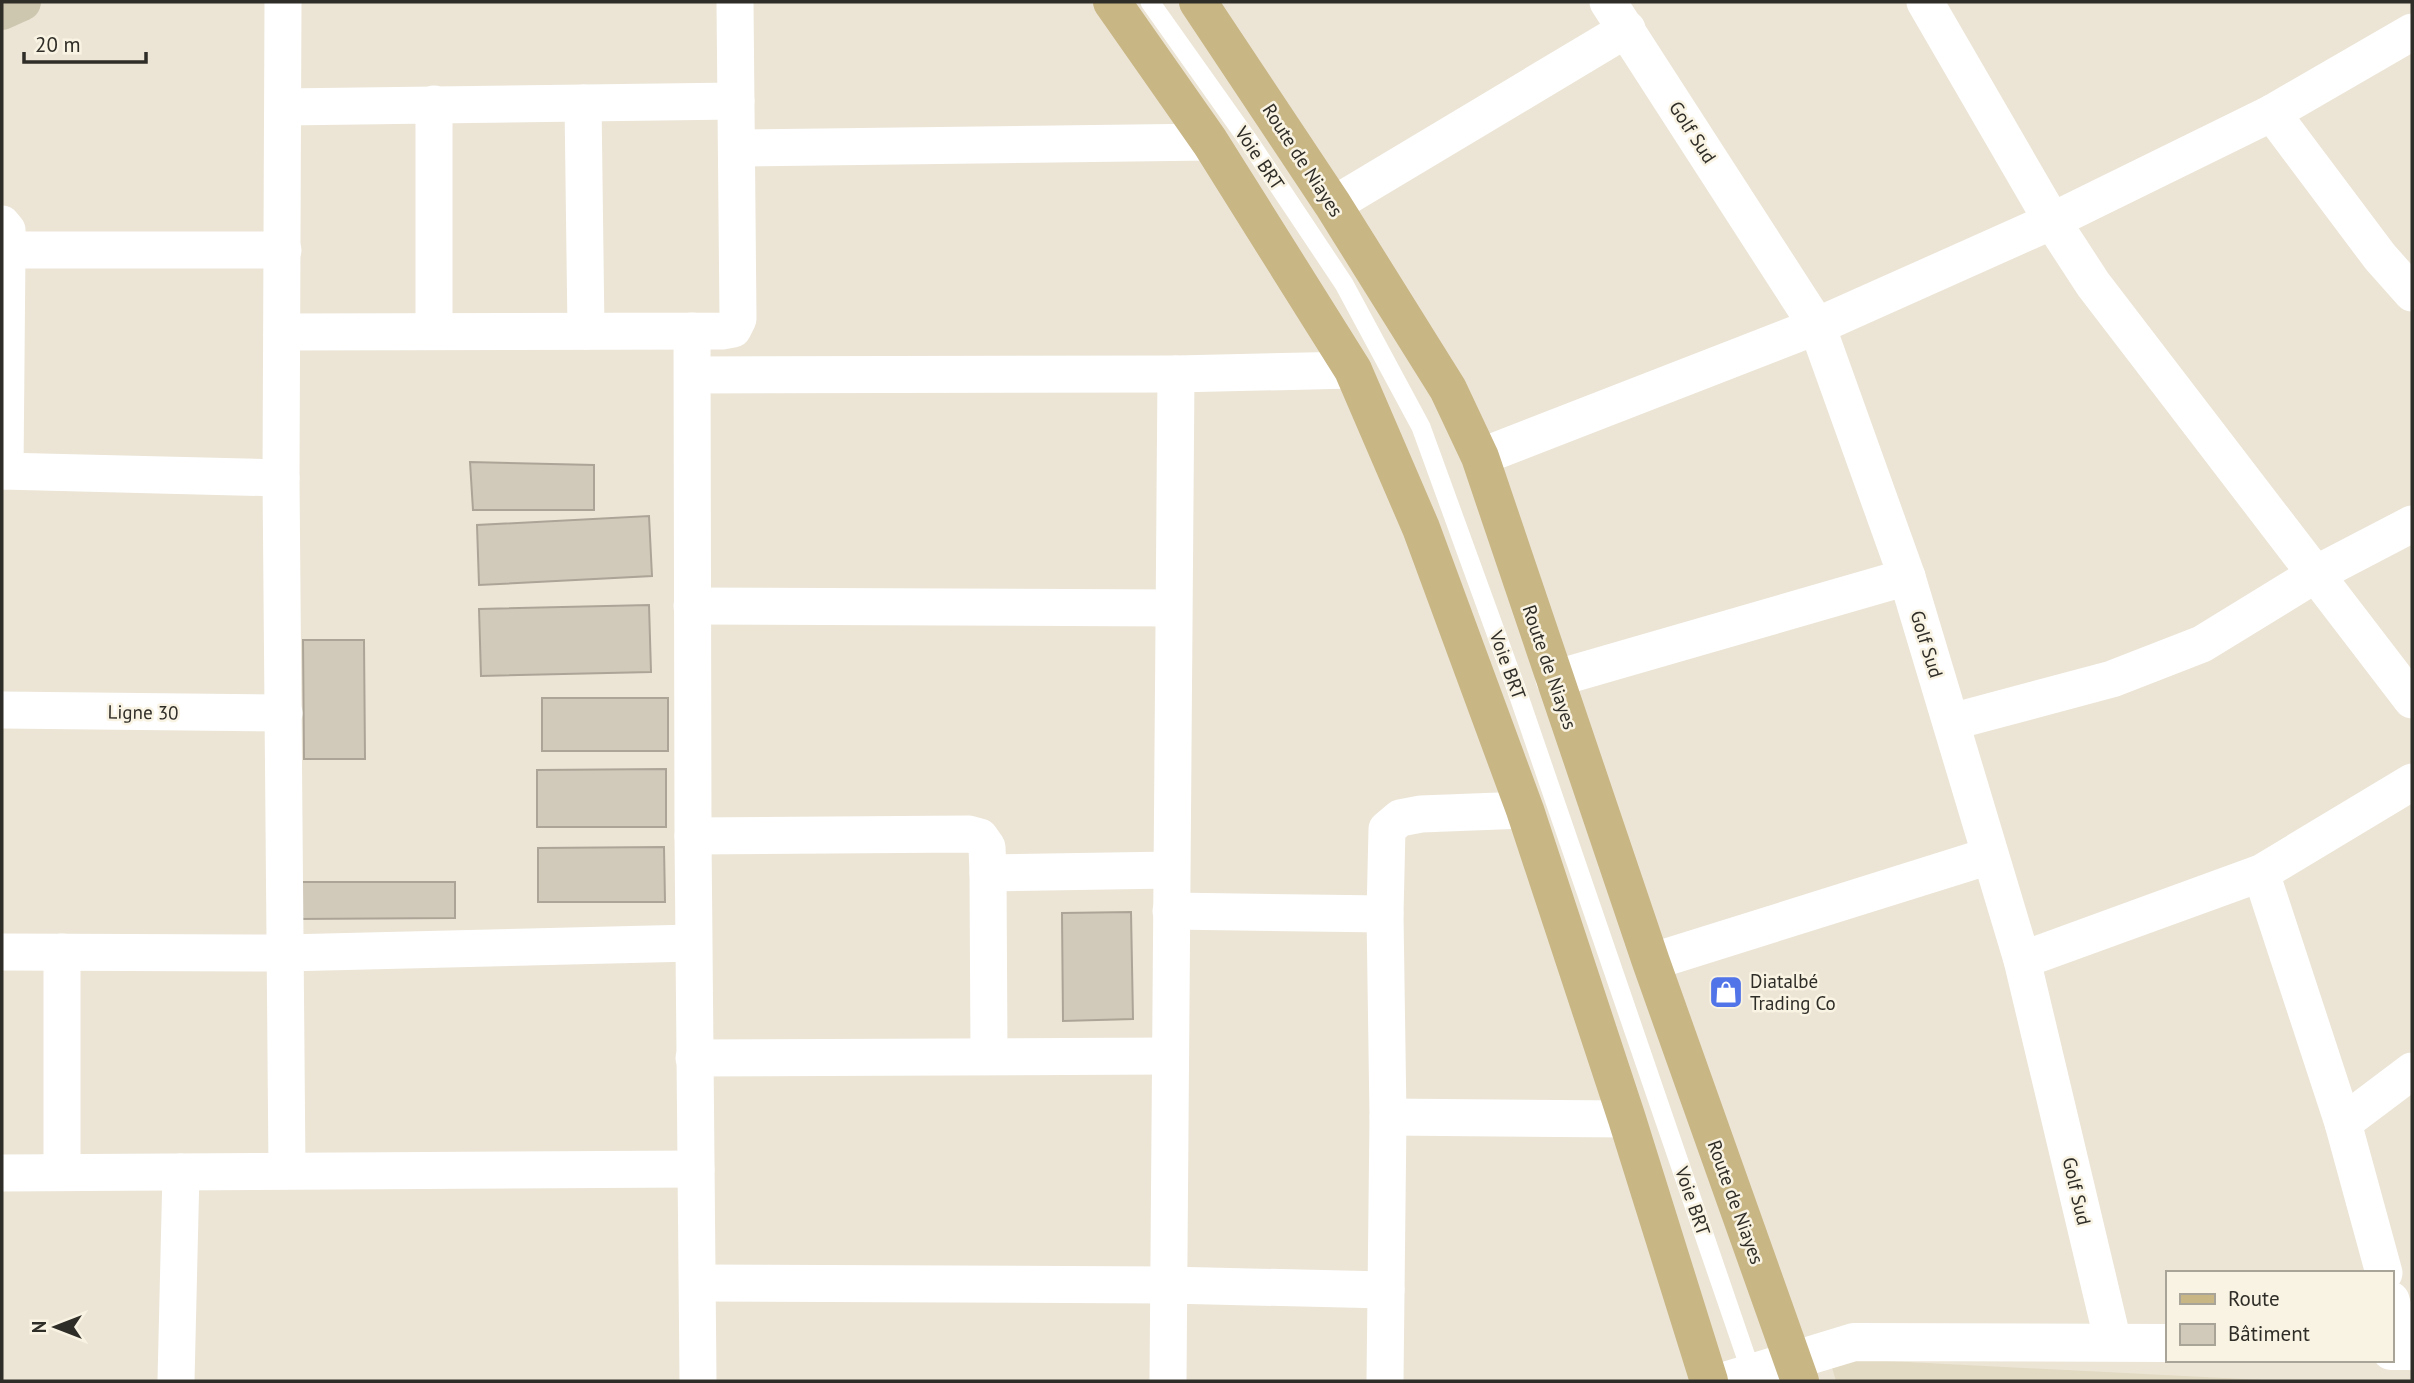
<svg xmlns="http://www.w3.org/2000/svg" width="2414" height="1383" viewBox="0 0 2414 1383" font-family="'PT Sans',sans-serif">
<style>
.built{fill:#e3dac3}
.building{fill:#d1cabb;stroke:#aca597;stroke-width:2}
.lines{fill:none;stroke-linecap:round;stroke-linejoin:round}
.service{stroke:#fff;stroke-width:19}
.minor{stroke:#fff;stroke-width:37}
.tertiary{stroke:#fff;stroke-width:38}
.secondary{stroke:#cec7b0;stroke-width:38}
.primary{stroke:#c9b685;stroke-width:38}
.labels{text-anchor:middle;stroke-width:5;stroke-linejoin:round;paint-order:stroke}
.street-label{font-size:19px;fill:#2f2d27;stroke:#f9f3e3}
.poi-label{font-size:19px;fill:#2f2d27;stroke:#f9f3e3;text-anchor:start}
</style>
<rect width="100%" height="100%" fill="#ece5d6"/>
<polygon class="built" points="1829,1358 2283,1381 1836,1381"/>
<g class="building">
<polygon points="470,462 594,465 594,510 473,510"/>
<polygon points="649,516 652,576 479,585 477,525"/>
<polygon points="649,605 651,672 481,676 479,609"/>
<polygon points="303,640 364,640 365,759 304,759"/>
<rect x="542" y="698" width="126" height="53"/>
<polygon points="666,769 666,827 537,827 537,770"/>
<polygon points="664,847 665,902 538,902 538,848"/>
<polygon points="294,882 455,882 455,918 294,919"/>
<polygon points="1131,912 1133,1019 1063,1021 1062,913"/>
</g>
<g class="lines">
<polyline class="service" points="1150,2 1250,143 1344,284 1421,427 1516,688 1754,1380"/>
<g class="minor">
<polyline points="283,2 281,478 287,1170"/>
<polyline points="1608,2 1817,326 1907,577 2022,960 2113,1342"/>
<polyline points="1925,2 2052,221 2093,284 2412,700"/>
<polyline points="583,103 586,331"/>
<polyline points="434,104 434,331"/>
<polyline points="284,107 736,101"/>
<polyline points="2272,113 2380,257 2412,293"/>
<polyline points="737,148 1210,142"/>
<polyline points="1333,205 1627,29"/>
<polyline points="2,224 7,230 7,250 5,471"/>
<polyline points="7,250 283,250"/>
<polyline points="692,331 693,836 698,1381"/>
<polyline points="283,332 722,331 733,329 738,319 735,2"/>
<polyline points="693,375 1176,374 1353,370"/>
<polyline points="1480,457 1817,326 2052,221 2272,113 2412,32"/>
<polyline points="2,471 281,478"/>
<polyline points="692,606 1173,608"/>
<polyline points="1554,679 1907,577"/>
<polyline points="2,710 284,713"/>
<polyline points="1951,722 2112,679 2202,644 2316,574 2412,524"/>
<polyline points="693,836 969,834 980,837 987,847 988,873 989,1055"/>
<polyline points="988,873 1171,870"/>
<polyline points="2261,873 2343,1123 2384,1273"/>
<polyline points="1171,911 1385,914"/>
<polyline points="2,952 285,953 693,943"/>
<polyline points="62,952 62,1172"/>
<polyline points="2022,960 2261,873 2412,782"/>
<polyline points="1651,962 1989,856"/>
<polyline points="694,1058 1169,1056"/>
<polyline points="1388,1117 1627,1119"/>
<polyline points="2343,1123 2412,1071"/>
<polyline points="2,1173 696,1169"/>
<polyline points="698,1283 1168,1285 1386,1290"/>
<polyline points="2391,1300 2405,1351"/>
<polyline points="176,1381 181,1172"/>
<polyline points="1168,1381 1176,374"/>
<polyline points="1385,1381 1388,1117 1385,914 1387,829 1400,818 1421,814 1525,810"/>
</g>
<g class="tertiary">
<polyline points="2391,1351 2412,1351"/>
<polyline points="1725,1381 1854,1342 2167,1343"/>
</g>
<polyline class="secondary" points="2,11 22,2"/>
<g class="primary">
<polyline points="1112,2 1210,142 1353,370 1421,528 1525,810 1627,1119 1709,1381"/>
<polyline points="1198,2 1333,205 1448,389 1480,457 1651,962 1800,1381"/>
</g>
</g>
<defs>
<g id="shop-square" transform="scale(1.75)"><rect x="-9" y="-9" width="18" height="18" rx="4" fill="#5174e8" stroke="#f9f3e3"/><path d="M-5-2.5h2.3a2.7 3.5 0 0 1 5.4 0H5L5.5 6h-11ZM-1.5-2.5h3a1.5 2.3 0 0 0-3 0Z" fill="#fff"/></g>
</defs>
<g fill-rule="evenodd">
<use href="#shop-square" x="1726" y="992"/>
</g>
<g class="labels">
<g class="street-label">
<text transform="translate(1693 132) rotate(57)" y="7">Golf Sud</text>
<text transform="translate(1260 158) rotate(56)" y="7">Voie BRT</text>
<text transform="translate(1303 160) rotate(57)" y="7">Route de Niayes</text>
<text transform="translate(1927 644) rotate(73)" y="7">Golf Sud</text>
<text transform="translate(1508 665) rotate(70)" y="7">Voie BRT</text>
<text transform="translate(1550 667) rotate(71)" y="7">Route de Niayes</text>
<text transform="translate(143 712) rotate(1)" y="7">Ligne 30</text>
<text transform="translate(2077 1191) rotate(77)" y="7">Golf Sud</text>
<text transform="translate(1693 1201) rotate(71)" y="7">Voie BRT</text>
<text transform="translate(1736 1202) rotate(70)" y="7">Route de Niayes</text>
</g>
<g class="poi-label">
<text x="1750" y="988">Diatalbé<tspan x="1750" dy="22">Trading Co</tspan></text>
</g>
</g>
<rect width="2414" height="1383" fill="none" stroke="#2f2d27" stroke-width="7"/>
<rect x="2166" y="1271" width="228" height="91" fill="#f9f3e3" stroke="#a8a498" stroke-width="2"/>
<rect x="2180" y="1294" width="35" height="10" fill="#c9b685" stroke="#a8a498" stroke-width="2"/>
<text x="2228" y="1306" font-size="21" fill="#2f2d27">Route</text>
<rect x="2180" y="1324" width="35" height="21" fill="#d1cabb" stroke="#a8a498" stroke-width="2"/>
<text x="2228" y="1341" font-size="21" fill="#2f2d27">Bâtiment</text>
<g transform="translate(56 1327) rotate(270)" stroke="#f9f3e3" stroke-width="5" paint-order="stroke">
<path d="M0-5L12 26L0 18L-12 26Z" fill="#2f2d27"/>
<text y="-10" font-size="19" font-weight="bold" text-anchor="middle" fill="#2f2d27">N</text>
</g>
<path d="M24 52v10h122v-10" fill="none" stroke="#2f2d27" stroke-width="3.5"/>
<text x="35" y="52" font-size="21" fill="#2f2d27" stroke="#f9f3e3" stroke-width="5" paint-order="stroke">20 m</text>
</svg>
